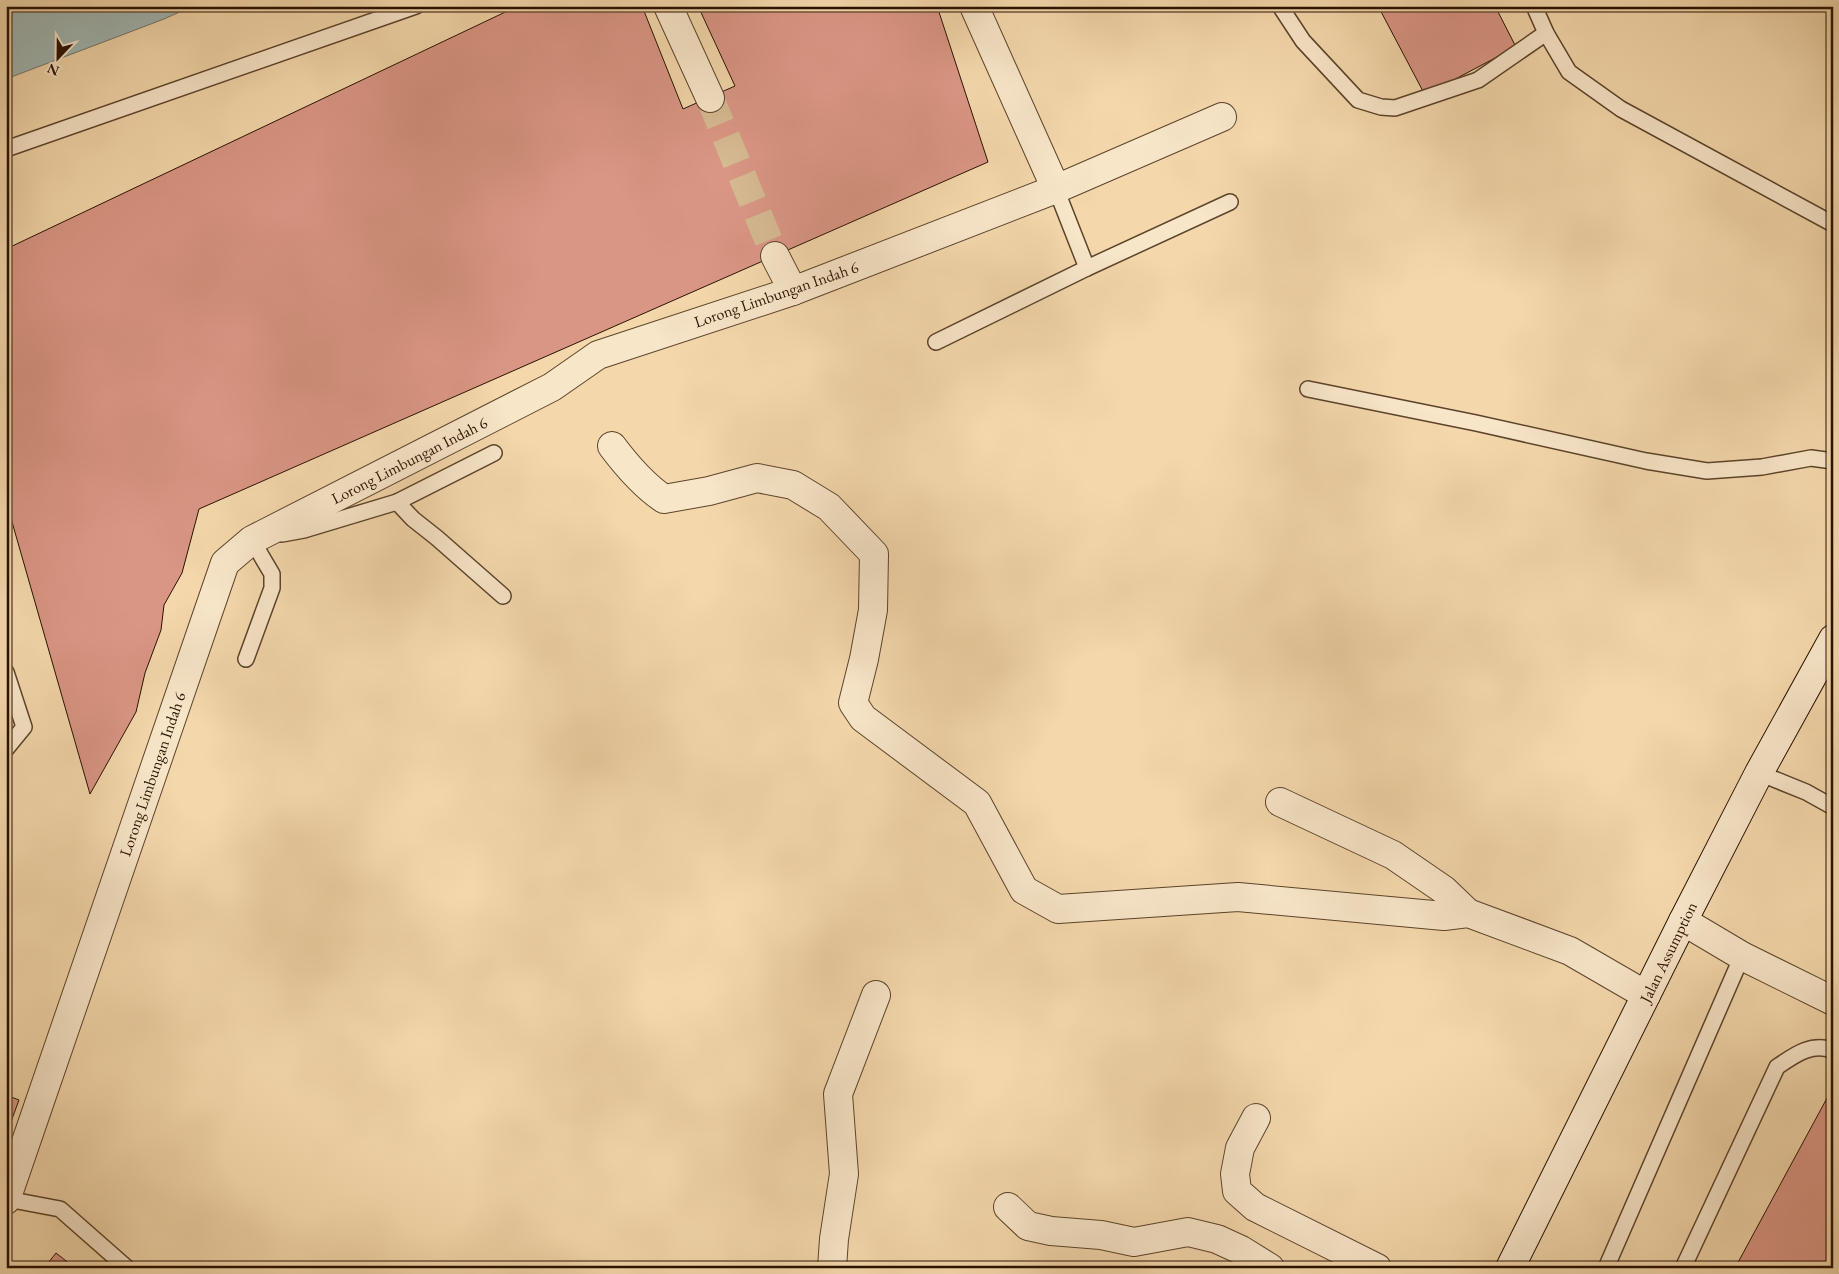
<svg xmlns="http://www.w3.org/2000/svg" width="1839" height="1274" viewBox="0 0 1839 1274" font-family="'EB Garamond',serif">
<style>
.water{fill:#a0b7b4;stroke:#70756c}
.building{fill:#da9685;stroke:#291100}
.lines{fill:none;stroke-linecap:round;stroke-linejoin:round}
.street-tunnel{stroke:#d6ba92;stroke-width:28;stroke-dasharray:28 14;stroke-linecap:butt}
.lane-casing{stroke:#5c432b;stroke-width:18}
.street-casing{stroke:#5c432b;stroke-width:30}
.secondary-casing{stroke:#291100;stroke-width:30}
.lane{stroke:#f8e6c9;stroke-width:15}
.street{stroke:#f8e6c9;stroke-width:28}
.secondary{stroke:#f8e6c9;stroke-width:28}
.labels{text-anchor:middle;stroke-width:4;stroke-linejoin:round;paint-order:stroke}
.street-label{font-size:16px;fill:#291100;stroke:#f8e6c9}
</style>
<rect width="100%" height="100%" fill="#f4d8ac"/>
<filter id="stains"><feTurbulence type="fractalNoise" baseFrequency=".004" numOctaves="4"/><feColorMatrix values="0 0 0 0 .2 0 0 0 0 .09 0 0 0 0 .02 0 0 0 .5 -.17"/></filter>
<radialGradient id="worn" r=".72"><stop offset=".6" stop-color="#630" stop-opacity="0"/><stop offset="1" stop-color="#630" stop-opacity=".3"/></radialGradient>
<polygon class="water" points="6,6 193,6 164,19 6,79"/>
<g class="building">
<polygon points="518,6 642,6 683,109 735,86 698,6 937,6 988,162 199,509 182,573 164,605 161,630 145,673 136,712 90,794 6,501 6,249"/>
<polygon points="1378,6 1495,6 1516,47 1425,95"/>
<polygon points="1833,1087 1833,1268 1735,1268"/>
<polygon points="6,1095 19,1100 6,1135"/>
<polygon points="56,1253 75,1268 44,1268"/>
</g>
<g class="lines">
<polyline class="street-tunnel" points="710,98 775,256"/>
<g class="lane-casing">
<g id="lane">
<polyline points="1280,6 1303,41 1358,100 1381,107 1395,108 1478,80 1546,33"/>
<polyline points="1534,6 1546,33 1569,72 1621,109 1833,224"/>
<polyline points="6,149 416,6"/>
<polyline points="1056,189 1087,268"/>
<polyline points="936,342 1087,268 1230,202"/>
<polyline points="1308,389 1476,423 1646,461 1707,471 1762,467 1811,458 1833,461"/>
<polyline points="397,502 413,519 437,538 503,596"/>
<polyline points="282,534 304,530 397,502 494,453"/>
<polyline points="246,659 272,588 272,574 252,540 257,539"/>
<polyline points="6,672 24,727 6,749"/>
<polyline points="1759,773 1806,792 1833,807"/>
<polyline points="7,1199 60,1209 127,1268"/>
<polyline points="1606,1268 1742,956"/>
<path d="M1683,1268L1777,1067C1793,1056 1813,1041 1833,1051"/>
</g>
</g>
<g class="street-casing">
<g id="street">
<polyline points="668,6 710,98"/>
<polyline points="974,6 1056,189"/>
<polyline points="775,256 793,291"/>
<path d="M612,446C627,466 643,485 664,499L709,491L757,478L793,485L829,507L874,554L873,610L864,659L853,703L863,718L977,803L1024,890L1058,909L1238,897L1444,916L1468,913L1570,951L1646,995"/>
<polyline points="1280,802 1393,855 1444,890 1468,913"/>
<polyline points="1683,921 1742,956 1833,1001"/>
<polyline points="1256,1118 1240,1148 1235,1174 1237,1191 1255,1207 1377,1268"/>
<polyline points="6,1200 225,563 252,540 552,387 598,355 793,291 1056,189 1222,117"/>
<polyline points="1008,1207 1028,1226 1051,1231 1101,1235 1134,1242 1188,1232 1217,1239 1241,1250 1270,1268"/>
<polyline points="832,1268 834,1239 844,1174 838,1094 876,995"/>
</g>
</g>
<g class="secondary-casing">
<polyline id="secondary" points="1510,1268 1683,921 1759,773 1833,639"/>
</g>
<use href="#lane" class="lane"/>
<use href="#street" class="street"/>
<use href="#secondary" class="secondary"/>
</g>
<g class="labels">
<g class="street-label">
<text transform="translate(776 294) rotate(-19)" y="6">Lorong Limbungan Indah 6</text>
<text transform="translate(409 460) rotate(-27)" y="6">Lorong Limbungan Indah 6</text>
<text transform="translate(152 774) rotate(-71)" y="6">Lorong Limbungan Indah 6</text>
<text transform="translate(1668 952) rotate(-64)" y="6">Jalan Assumption</text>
</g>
</g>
<rect width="1839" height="1274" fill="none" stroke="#f4d8ac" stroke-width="25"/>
<rect x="8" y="8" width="1824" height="1259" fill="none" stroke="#291100" stroke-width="2.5"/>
<rect x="12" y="12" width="1814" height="1249" fill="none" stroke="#291100"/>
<g transform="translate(58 58) rotate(202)" stroke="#f8e6c9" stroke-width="4" paint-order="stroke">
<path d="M0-4L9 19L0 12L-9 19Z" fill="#291100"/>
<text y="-8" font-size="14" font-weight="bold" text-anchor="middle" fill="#291100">N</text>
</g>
<rect width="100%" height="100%" filter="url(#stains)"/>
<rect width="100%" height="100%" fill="url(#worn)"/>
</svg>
